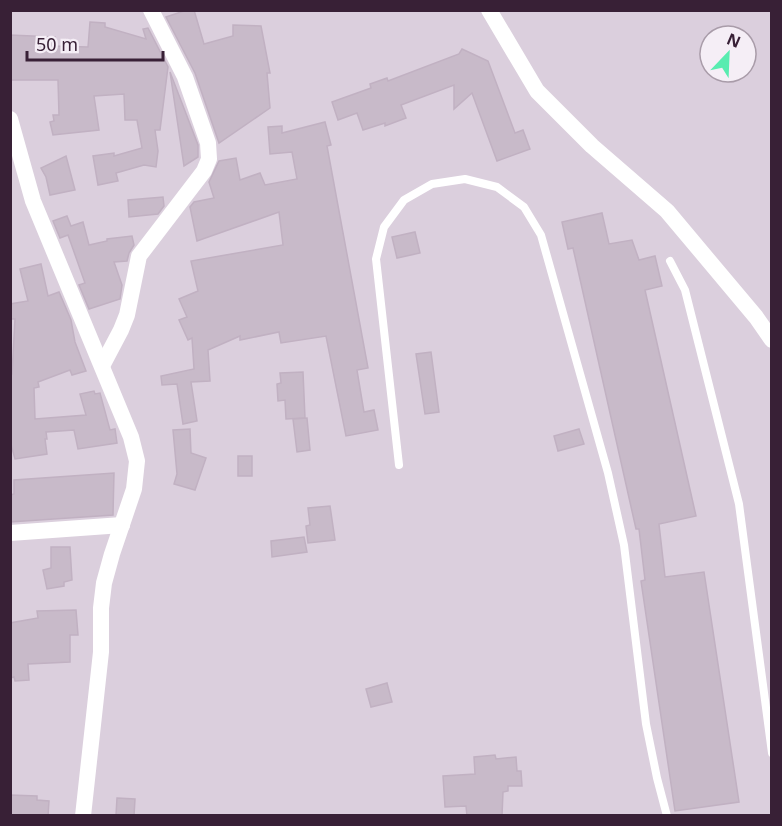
<svg xmlns="http://www.w3.org/2000/svg" width="782" height="826" viewBox="0 0 782 826" font-family="'Noto Sans',sans-serif">
<style>
.built{fill:#dbcfdd;fill-rule:evenodd}
.building{fill:#c8bac9;stroke:#c1b1c2;stroke-width:1.5}
.lines{fill:none;stroke-linecap:round;stroke-linejoin:round}
.lane{stroke:#fff;stroke-width:8}
.street{stroke:#fff;stroke-width:16}
</style>
<rect width="100%" height="100%" fill="#e8dee9"/>
<path class="built" d="M10,11H771V815H11ZM710,36H746V72H710Z"/>
<g class="building">
<polygon points="187,10 194,10 204,44 233,36 233,25 261,26 270,73 267,73 270,108 219,143 195,73 166,17"/>
<polygon points="90,22 105,23 105,27 146,39 143,29 148,28 168,67 160,130 155,130 158,151 156,167 144,165 116,173 118,181 98,185 93,156 114,153 114,156 142,148 137,120 125,120 124,94 94,96 99,130 53,135 50,122 54,121 53,115 59,115 58,80 10,80 10,35 55,37 55,46 88,47"/>
<polygon points="462,49 488,61 515,133 523,130 530,149 497,161 472,93 454,109 454,85 401,105 406,118 385,126 385,123 363,130 357,113 338,120 332,102 371,88 370,84 387,78 388,81 459,54"/>
<polygon points="170,72 198,145 198,157 184,166"/>
<polygon points="325,122 331,145 327,146 368,368 357,370 364,412 374,410 378,430 346,436 326,336 281,343 279,332 240,340 240,336 208,350 210,381 191,382 197,421 183,424 177,384 162,385 161,376 194,369 192,338 188,340 179,320 187,317 179,299 198,291 191,261 283,245 279,212 197,241 190,207 194,202 214,198 209,182 219,161 236,158 240,180 260,173 265,185 297,179 292,152 270,154 268,127 282,126 282,133"/>
<polygon points="66,156 75,190 50,195 46,177 41,168"/>
<polygon points="163,197 164,206 158,214 129,217 128,200"/>
<polygon points="602,213 609,244 632,240 639,260 655,256 662,286 645,290 696,516 659,524 665,577 704,572 739,802 675,811 641,581 645,580 639,529 636,529 573,248 568,249 562,222"/>
<polygon points="67,216 71,226 83,222 89,245 107,241 107,239 132,236 134,245 129,253 127,261 114,262 122,285 120,299 89,309 79,285 85,283 68,235 60,238 53,221"/>
<polygon points="415,232 420,253 397,258 392,237"/>
<polygon points="41,264 48,296 59,292 71,320 75,342 86,371 72,375 70,370 38,382 39,387 34,388 35,419 86,415 80,394 94,391 95,394 100,393 110,430 115,429 117,443 78,449 74,430 46,432 47,439 45,439 47,454 15,459 10,441 10,374 12,374 15,319 10,319 10,304 28,301 20,269"/>
<polygon points="431,352 439,412 425,414 416,354"/>
<polygon points="303,372 305,418 286,419 285,400 278,401 277,384 281,383 280,373"/>
<polygon points="307,418 310,450 297,452 293,419"/>
<polygon points="190,429 191,453 206,458 195,490 174,484 177,474 173,430"/>
<polygon points="579,429 584,444 558,451 554,436"/>
<rect x="238" y="456" width="14" height="20"/>
<polygon points="114,473 113,515 10,522 10,495 14,494 14,480"/>
<polygon points="330,506 335,540 308,543 306,526 310,525 308,508"/>
<polygon points="304,537 307,552 272,557 271,541"/>
<polygon points="51,547 70,547 72,580 64,582 64,586 47,589 43,570 51,568"/>
<polygon points="76,610 78,635 70,635 70,662 28,664 29,680 15,681 14,677 10,678 10,623 38,618 37,611"/>
<polygon points="387,683 392,702 371,707 366,689"/>
<polygon points="495,755 496,759 516,757 517,771 521,771 522,786 508,786 508,791 503,792 502,816 467,816 466,806 445,807 443,776 475,774 474,757"/>
<polygon points="10,795 37,796 37,800 49,801 48,816 10,816"/>
<polygon points="117,798 135,799 134,816 116,815"/>
</g>
<g class="lines">
<g class="lane">
<polyline points="670,261 685,290 739,504 772,753"/>
<polyline points="399,465 376,259 384,227 404,200 432,184 465,179 497,187 524,207 541,235 608,473 624,545 646,724 657,778 667,816"/>
</g>
<g class="street">
<polyline points="489,10 537,91 592,146 667,211 756,317 772,340"/>
<polyline points="10,119 33,201 131,437 137,461 134,489 112,554 104,583 101,608 101,652 83,816"/>
<polyline points="102,366 121,330 127,315 139,256 204,171 209,159 208,143 185,77 151,10"/>
<polyline points="10,533 122,525"/>
</g>
</g>
<rect width="782" height="826" fill="none" stroke="#382036" stroke-width="24"/>
<g transform="translate(728 54) rotate(23)"><circle r="28" fill="#f5eef6" stroke="#a99ca9" stroke-width="1.5"/>
<path d="M0-4.5L10 22L0 15L-10 22Z" fill="#58ecb0"/>
<text y="-9" font-size="16" font-weight="bold" text-anchor="middle" fill="#382036">N</text>
</g>
<path d="M27 51v9h136v-9" fill="none" stroke="#382036" stroke-width="3"/>
<text x="36" y="51" font-size="18" fill="#382036" stroke="#f5eef6" stroke-width="4.5" paint-order="stroke">50 m</text>
</svg>
